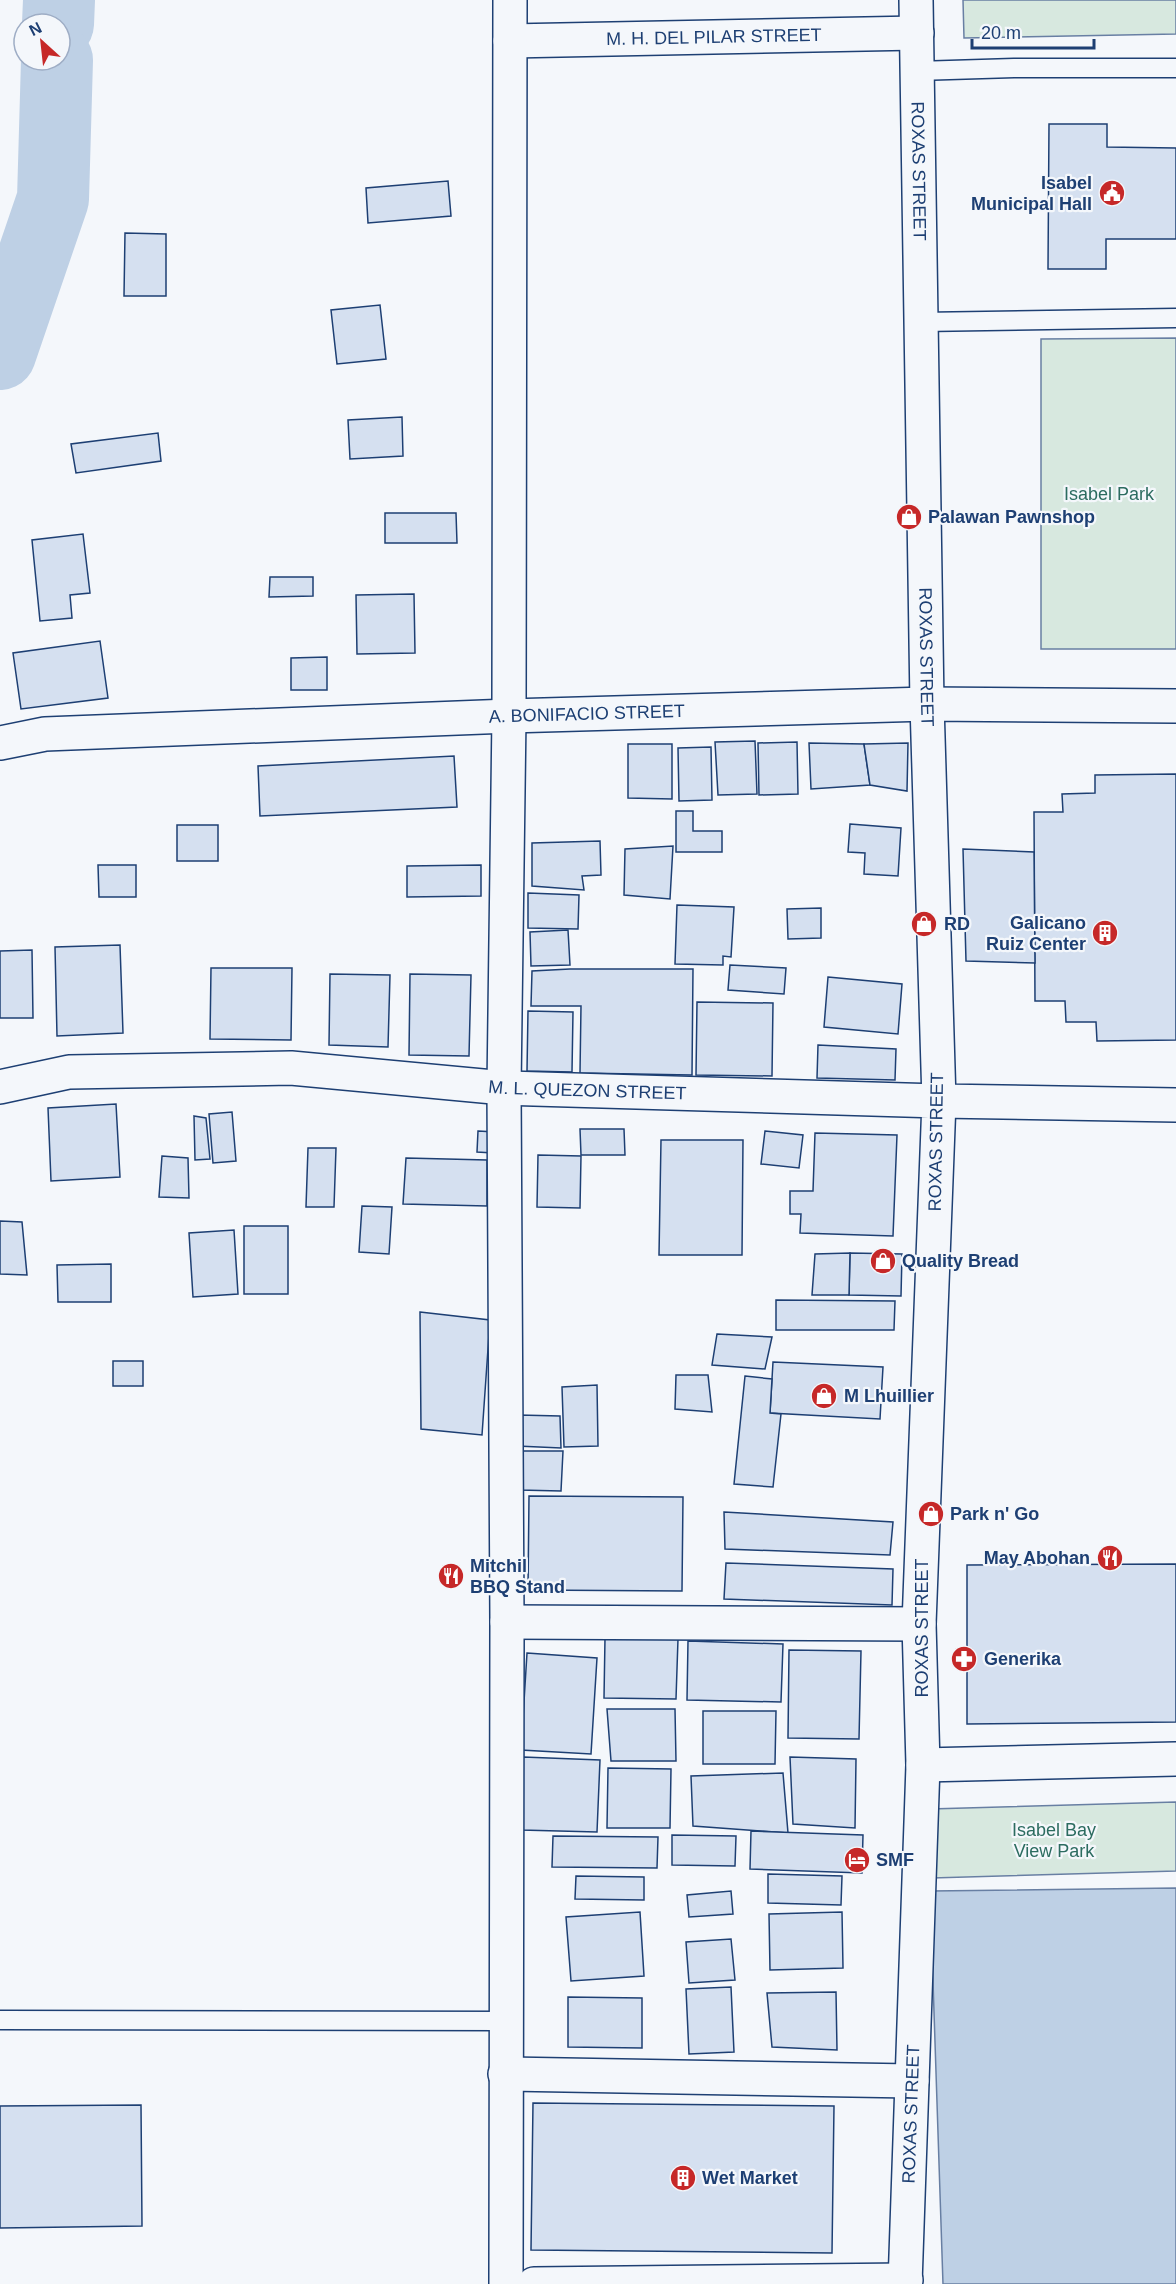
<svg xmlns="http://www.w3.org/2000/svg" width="1176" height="2284" viewBox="0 0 1176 2284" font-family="Helvetica,sans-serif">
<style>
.green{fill:#d7e8df;stroke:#687fa3;stroke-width:1.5}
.water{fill:#bed0e5;stroke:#687fa3;stroke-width:1.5}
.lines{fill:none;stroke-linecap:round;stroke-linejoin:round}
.river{stroke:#bed0e5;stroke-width:72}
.building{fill:#d5e0f0;stroke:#1d3f73;stroke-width:1.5}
.service-casing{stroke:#1d3f73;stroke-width:21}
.minor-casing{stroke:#1d3f73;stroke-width:36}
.tertiary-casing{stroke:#1d3f73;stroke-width:36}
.service{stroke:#f4f7fb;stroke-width:18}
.minor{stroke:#f4f7fb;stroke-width:33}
.tertiary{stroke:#f4f7fb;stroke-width:33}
.labels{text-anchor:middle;stroke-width:4.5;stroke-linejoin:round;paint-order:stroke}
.street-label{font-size:18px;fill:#1d3f73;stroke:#f4f7fb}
.poi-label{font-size:18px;font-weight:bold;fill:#1d3f73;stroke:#f4f7fb;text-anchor:start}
.park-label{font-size:18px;fill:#2c6c60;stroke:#f4f7fb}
</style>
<rect width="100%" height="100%" fill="#f4f7fb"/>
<g class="green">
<polygon points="963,0 1176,0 1176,34 964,38"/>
<polygon points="1176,338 1176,649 1041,649 1041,339"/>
<polygon points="1176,1802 1176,1871 932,1878 930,1809"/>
</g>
<polygon class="water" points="1176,1888 1176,2284 943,2284 930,1891"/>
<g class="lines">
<g class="river">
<polyline points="58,24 59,0"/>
<polyline points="0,354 53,199 57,60"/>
</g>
</g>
<g class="building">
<polygon points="1049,124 1107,124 1107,147 1176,148 1176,239 1106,239 1106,269 1048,269"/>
<polygon points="448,181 451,216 368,223 366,188"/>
<polygon points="125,233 166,234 166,296 124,296"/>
<polygon points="380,305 386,359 337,364 331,310"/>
<polygon points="402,417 403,456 350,459 348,420"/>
<polygon points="158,433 161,461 76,473 71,444"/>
<polygon points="385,513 456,513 457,543 385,543"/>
<polygon points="83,534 90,593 70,595 72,618 40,621 32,540"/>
<polygon points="270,577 313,577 313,596 269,597"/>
<polygon points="414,594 415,653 357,654 356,595"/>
<polygon points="100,641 108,698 21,709 13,653"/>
<polygon points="327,657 327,690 291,690 291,658"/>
<polygon points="755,741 757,794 718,795 715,742"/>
<polygon points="797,742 798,794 759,795 758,743"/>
<polygon points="809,743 864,744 870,785 811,789"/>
<polygon points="908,743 907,791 870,785 864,744"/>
<polygon points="628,744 672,744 672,799 628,798"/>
<polygon points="711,747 712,800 679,801 678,748"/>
<polygon points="454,756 457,807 260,816 258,766"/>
<polygon points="1176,774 1176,1040 1097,1041 1096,1022 1066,1022 1065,1001 1035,1001 1034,812 1063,812 1062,794 1095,793 1095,775"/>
<polygon points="676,811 693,811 693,831 722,831 722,852 676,852"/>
<polygon points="850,824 901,828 898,876 864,874 865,853 848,852"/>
<rect x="177" y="825" width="41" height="36"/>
<polygon points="600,841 601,875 582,876 584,890 532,886 532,843"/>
<polygon points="673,846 670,899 624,895 625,849"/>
<polygon points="963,849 1034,852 1035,963 966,961"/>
<polygon points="98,865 136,865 136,897 99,897"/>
<polygon points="481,865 481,896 407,897 407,866"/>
<polygon points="528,893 579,895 578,929 528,928"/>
<polygon points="677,905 734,907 731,957 723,956 723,965 675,964"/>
<polygon points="821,908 821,938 788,939 787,909"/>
<polygon points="568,930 570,965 531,966 530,932"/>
<polygon points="120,945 123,1033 57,1036 55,947"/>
<polygon points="32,950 33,1018 0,1018 0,951"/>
<polygon points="730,965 786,968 784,994 728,990"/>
<polygon points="211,968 292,968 291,1040 210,1039"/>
<polygon points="570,969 693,969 692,1075 580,1073 581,1006 531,1006 532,971"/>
<polygon points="330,974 390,975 388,1047 329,1045"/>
<polygon points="410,974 471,975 469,1056 409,1055"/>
<polygon points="828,977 902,984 898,1034 824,1027"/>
<polygon points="697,1002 773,1003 772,1076 696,1075"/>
<polygon points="528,1011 573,1012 572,1072 527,1071"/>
<polygon points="818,1045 896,1049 895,1080 817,1078"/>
<polygon points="116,1104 120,1177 51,1181 48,1108"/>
<polygon points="232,1112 236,1161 213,1163 209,1114"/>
<polygon points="194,1116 206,1118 210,1159 195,1160"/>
<polygon points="580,1129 624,1129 625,1155 581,1155"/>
<polygon points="478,1131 495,1132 493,1153 477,1152"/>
<polygon points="765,1131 803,1135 799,1168 761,1164"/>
<polygon points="815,1133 897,1135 893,1236 800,1233 801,1214 790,1214 790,1191 813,1191"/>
<polygon points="661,1140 743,1140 742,1255 659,1255"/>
<polygon points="308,1148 336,1148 334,1207 306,1207"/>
<polygon points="538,1155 581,1156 580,1208 537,1207"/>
<polygon points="162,1156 188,1158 189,1198 159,1197"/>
<polygon points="406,1158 487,1160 487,1206 403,1204"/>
<polygon points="362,1206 392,1207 389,1254 359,1252"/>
<polygon points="0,1221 22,1222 27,1275 0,1274"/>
<rect x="244" y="1226" width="44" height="68"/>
<polygon points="234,1230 238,1294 193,1297 189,1233"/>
<polygon points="850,1253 902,1254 901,1296 849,1295"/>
<polygon points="850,1253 849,1295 812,1295 815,1254"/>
<polygon points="111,1264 111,1302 58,1302 57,1265"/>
<polygon points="776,1300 895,1301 894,1330 776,1330"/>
<polygon points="420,1312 490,1320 482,1435 421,1429"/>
<polygon points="717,1334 772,1337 765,1369 712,1365"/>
<rect x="113" y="1361" width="30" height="25"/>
<polygon points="773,1362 883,1367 880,1419 770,1413"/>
<polygon points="676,1375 708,1375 712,1412 675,1409"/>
<polygon points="745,1376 772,1379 770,1413 781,1414 773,1487 734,1484"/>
<polygon points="597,1385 598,1446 564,1447 562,1387"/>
<polygon points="518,1415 560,1416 561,1448 517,1446"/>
<polygon points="520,1451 563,1451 561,1491 519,1490"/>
<polygon points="529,1496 683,1497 682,1591 528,1590"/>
<polygon points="724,1512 893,1522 890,1555 725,1549"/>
<polygon points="726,1563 893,1569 892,1605 724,1599"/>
<polygon points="1176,1564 1176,1722 967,1724 967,1565"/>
<polygon points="605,1638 678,1639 676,1699 604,1698"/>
<polygon points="688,1641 783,1644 781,1702 687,1700"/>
<polygon points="789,1650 861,1651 859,1739 788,1738"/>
<polygon points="527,1653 597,1658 591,1754 521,1750"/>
<polygon points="607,1709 675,1709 676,1761 611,1761"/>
<polygon points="703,1711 776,1711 775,1764 703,1764"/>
<polygon points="523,1757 600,1760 597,1832 521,1830"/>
<polygon points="790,1757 856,1759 855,1828 793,1824"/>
<polygon points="608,1768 671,1769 670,1828 607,1828"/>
<polygon points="783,1773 788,1833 693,1826 691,1776"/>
<polygon points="751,1831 863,1835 862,1873 750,1869"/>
<polygon points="672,1835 736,1836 735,1866 672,1865"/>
<polygon points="553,1836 658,1837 657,1868 552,1867"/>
<polygon points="768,1874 842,1876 841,1905 768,1903"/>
<polygon points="576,1876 644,1877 644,1900 575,1899"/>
<polygon points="731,1891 733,1914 689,1917 687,1895"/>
<polygon points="640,1912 644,1976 571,1981 566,1917"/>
<polygon points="842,1912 843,1968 770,1970 769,1914"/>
<polygon points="731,1939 735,1980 689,1983 686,1942"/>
<polygon points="731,1987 734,2052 689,2054 686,1989"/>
<polygon points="836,1992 837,2050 772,2047 767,1993"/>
<polygon points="568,1997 642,1998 642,2048 568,2047"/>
<polygon points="533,2103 834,2106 832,2253 531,2250"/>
<polygon points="141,2105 142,2226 0,2228 0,2106"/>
</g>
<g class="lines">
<g class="service-casing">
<g id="service">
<polyline points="917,71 1014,68 1176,68"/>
<polyline points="921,322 1176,318"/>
<polyline points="0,2020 505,2021"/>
</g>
</g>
<g class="minor-casing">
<g id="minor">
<path id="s1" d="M510,41L917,33"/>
<path id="s2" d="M0,743L45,734L509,716L927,704L1176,706"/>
<path id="s3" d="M0,1087L69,1072L291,1068L504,1088L939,1101L919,1624L923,1765L905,2284"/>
<polyline points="507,1622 919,1624"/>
<polyline points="923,1765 1176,1759"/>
<polyline points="505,2074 912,2081"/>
<polyline points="506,2284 507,1622 504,1088 509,716 510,0"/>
<polyline points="534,2284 906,2280"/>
</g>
</g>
<g class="tertiary-casing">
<g id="tertiary">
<path id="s4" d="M916,0L927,704L939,1101L1176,1105"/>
</g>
</g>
<use href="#service" class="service"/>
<use href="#minor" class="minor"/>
<use href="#tertiary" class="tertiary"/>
</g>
<defs>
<g id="civic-disc" transform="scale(1.35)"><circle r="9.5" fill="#c62828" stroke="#f4f7fb"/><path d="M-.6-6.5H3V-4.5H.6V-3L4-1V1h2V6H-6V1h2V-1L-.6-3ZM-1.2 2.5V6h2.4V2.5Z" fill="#fff"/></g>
<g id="shop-disc" transform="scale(1.35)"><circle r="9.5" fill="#c62828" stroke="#f4f7fb"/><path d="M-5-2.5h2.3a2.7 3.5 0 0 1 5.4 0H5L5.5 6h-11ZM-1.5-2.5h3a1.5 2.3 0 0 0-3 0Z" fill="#fff"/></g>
<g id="building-disc" transform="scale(1.35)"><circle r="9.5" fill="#c62828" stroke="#f4f7fb"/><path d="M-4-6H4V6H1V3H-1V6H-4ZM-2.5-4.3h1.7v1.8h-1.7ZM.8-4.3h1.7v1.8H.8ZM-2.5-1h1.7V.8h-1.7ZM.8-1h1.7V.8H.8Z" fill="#fff"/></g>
<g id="restaurant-disc" transform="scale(1.35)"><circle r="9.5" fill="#c62828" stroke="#f4f7fb"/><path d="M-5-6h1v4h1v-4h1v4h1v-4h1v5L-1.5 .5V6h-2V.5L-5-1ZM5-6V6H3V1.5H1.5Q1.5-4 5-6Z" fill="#fff"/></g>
<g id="pharmacy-disc" transform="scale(1.35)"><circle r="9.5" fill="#c62828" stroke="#f4f7fb"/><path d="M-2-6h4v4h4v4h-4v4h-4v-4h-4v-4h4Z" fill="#fff"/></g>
<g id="hotel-disc" transform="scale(1.35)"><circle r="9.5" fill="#c62828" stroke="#f4f7fb"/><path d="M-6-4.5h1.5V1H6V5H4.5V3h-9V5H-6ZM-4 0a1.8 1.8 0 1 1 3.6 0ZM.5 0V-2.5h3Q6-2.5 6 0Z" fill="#fff"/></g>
</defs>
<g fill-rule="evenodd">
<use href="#civic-disc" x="1112" y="193"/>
<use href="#shop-disc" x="909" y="517"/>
<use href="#shop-disc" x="924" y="924"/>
<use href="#building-disc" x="1105" y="933"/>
<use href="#shop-disc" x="883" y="1261"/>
<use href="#shop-disc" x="824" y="1396"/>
<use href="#shop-disc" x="931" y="1514"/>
<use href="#restaurant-disc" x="1110" y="1558"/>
<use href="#restaurant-disc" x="451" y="1576"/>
<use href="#pharmacy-disc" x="964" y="1659"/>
<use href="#hotel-disc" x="857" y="1860"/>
<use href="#building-disc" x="683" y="2178"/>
</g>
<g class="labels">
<g class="street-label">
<text dy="6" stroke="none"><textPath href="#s1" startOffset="204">M. H. DEL PILAR STREET</textPath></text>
<text dy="6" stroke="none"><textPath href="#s4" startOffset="171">ROXAS STREET</textPath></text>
<text dy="6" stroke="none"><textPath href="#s4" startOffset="657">ROXAS STREET</textPath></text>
<text dy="6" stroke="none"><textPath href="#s2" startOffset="588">A. BONIFACIO STREET</textPath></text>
<text dy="6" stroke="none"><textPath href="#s3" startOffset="590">M. L. QUEZON STREET</textPath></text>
<text transform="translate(936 1142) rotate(-89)" y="6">ROXAS STREET</text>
<text transform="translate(922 1628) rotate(-90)" y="6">ROXAS STREET</text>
<text transform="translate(911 2114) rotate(-88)" y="6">ROXAS STREET</text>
</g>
<g class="poi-label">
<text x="1092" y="189" text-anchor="end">Isabel<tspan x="1092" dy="21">Municipal Hall</tspan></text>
<text x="928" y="523">Palawan Pawnshop</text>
<text x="1086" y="929" text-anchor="end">Galicano<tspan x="1086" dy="21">Ruiz Center</tspan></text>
<text x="944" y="930">RD</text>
<text x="902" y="1267">Quality Bread</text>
<text x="844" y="1402">M Lhuillier</text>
<text x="950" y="1520">Park n' Go</text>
<text x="1090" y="1564" text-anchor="end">May Abohan</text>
<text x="470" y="1572">Mitchil<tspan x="470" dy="21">BBQ Stand</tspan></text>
<text x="984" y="1665">Generika</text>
<text x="876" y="1866">SMF</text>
<text x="702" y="2184">Wet Market</text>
</g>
<g class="park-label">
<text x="1109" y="500">Isabel Park</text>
<text x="1054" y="1836">Isabel Bay<tspan x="1054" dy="21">View Park</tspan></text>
</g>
</g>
<g transform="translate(42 42) rotate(333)"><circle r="28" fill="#f4f7fb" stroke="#9eadc5" stroke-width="1.5"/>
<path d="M0-4.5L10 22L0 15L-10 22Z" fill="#c62828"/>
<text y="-9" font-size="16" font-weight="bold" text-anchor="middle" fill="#1d3f73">N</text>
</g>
<path d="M972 39v9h122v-9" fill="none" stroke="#1d3f73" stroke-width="3"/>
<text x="981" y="39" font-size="18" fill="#1d3f73" stroke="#f4f7fb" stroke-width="4.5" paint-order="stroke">20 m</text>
</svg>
